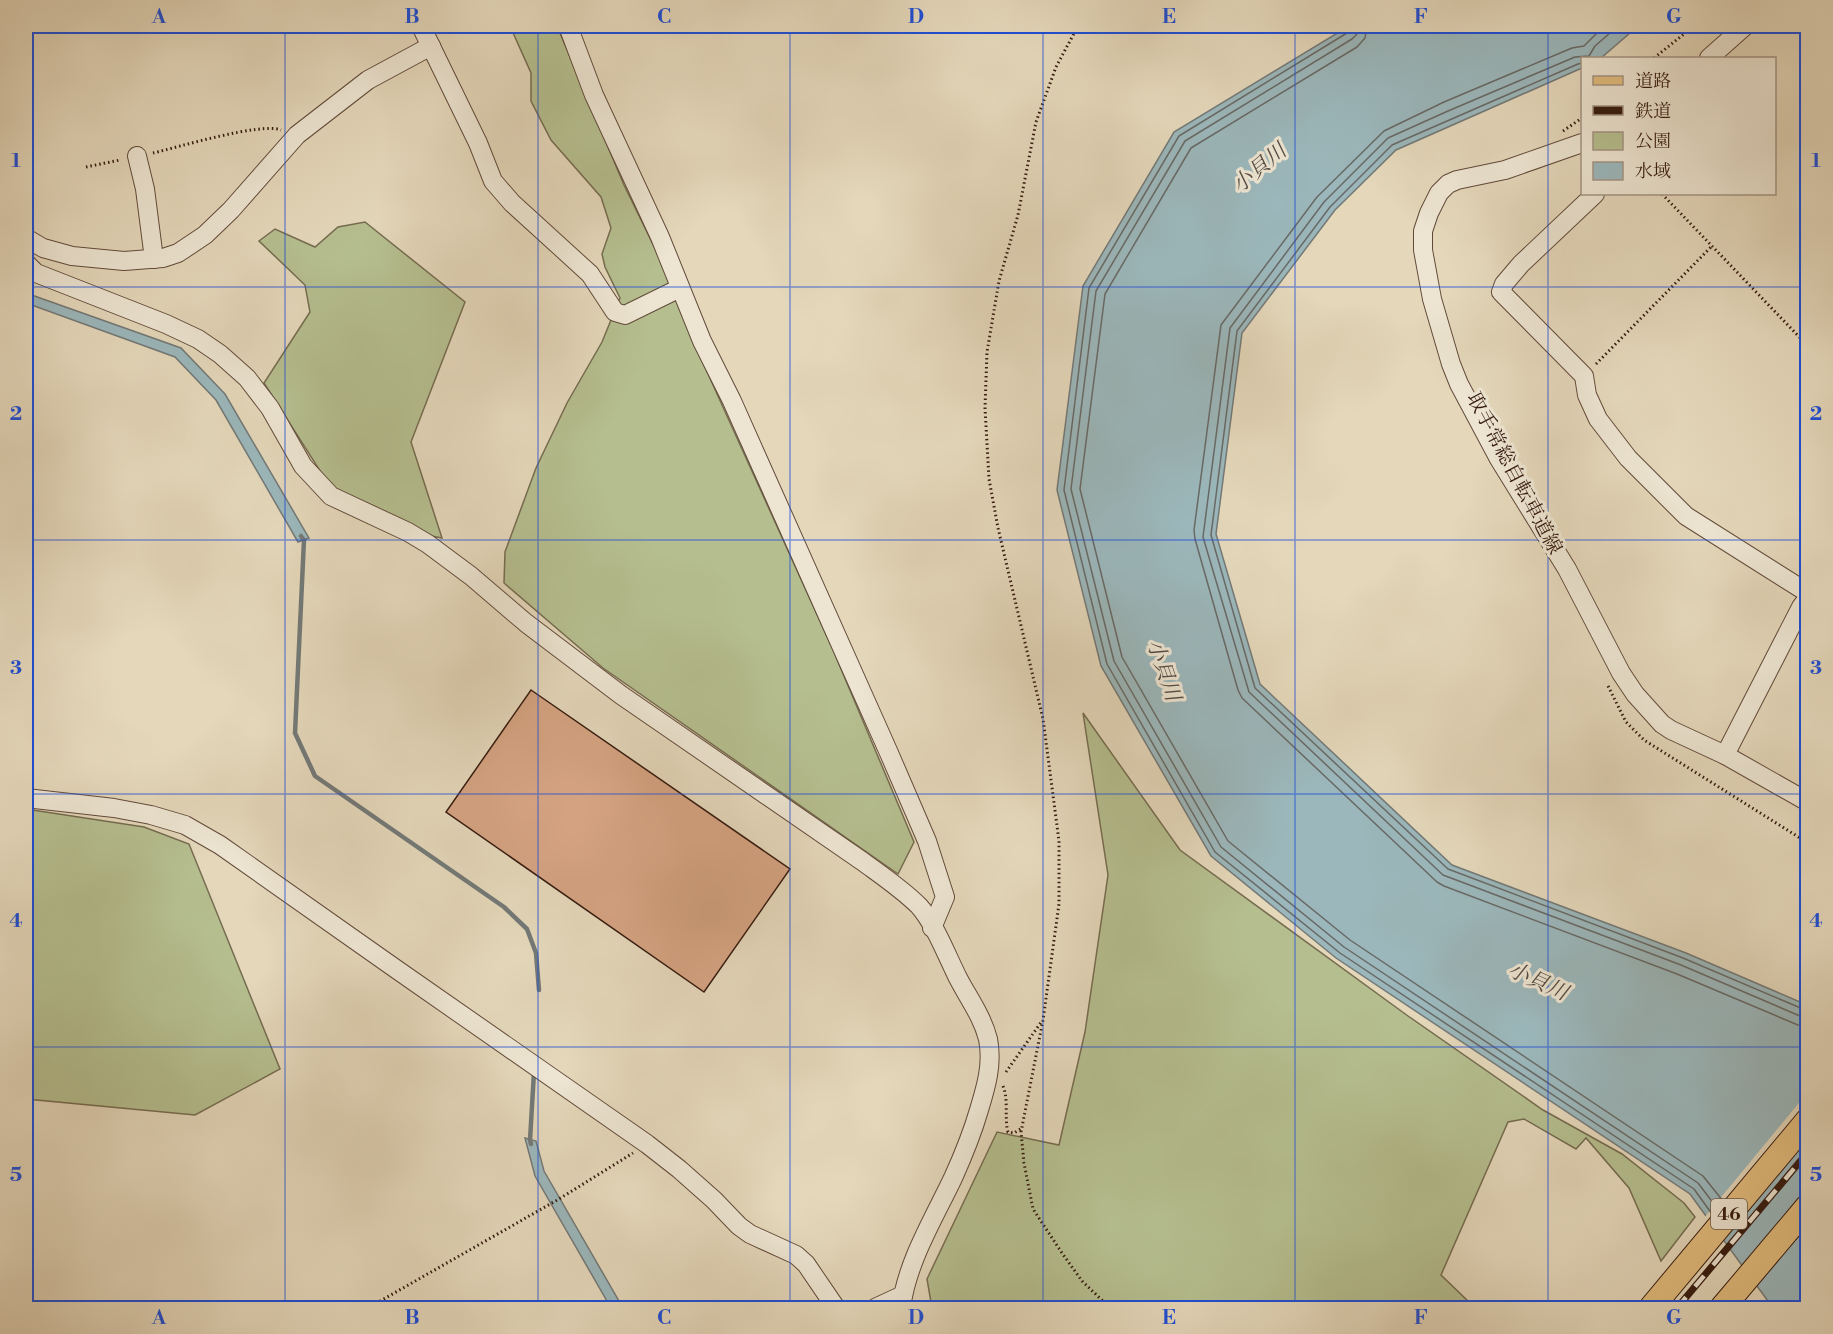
<svg xmlns="http://www.w3.org/2000/svg" width="1833" height="1334" viewBox="0 0 1833 1334" font-family="'Libre Bodoni','Noto Serif JP',serif">
<style>
.green{fill:#b5be8f;stroke:#766c50;stroke-width:1.5}
.water{fill:#9bb7bb;stroke:#737977;stroke-width:1.5}
.pier{fill:#e4d7ba}
.lines{fill:none;stroke-linecap:round;stroke-linejoin:round}
.shore{stroke:#686966;stroke-width:1.5}
.stream{stroke:#737977;stroke-width:4.5}
.building{fill:#d5a382;stroke:#361b10;stroke-width:1.5}
.minor-casing{stroke:#624a3a;stroke-width:20}
.major-casing{stroke:#361b10;stroke-width:26}
.path{stroke:#361b10;stroke-width:3;stroke-dasharray:1.5 3;stroke-linecap:butt}
.minor{stroke:#ede5d2;stroke-width:18}
.major{stroke:#e2bc7d;stroke-width:24}
.rail-casing{stroke:#361b10;stroke-width:7}
.rail{stroke:#ede5d2;stroke-width:4.5;stroke-dasharray:14;stroke-linecap:butt}
.grid{fill:none;stroke:#1d4ed8;stroke-width:1.5;stroke-opacity:0.55}
.labels{text-anchor:middle;stroke-width:6;stroke-linejoin:round;paint-order:stroke}
.shield{fill:#ede5d2;stroke:#6d584a;stroke-width:1.5}
.shield-label{font-size:18px;font-weight:bold;fill:#361b10}
.street-label{font-size:20px;fill:#361b10;stroke:#ede5d2}
.water-label{font-size:21px;font-style:italic;fill:#544a43;stroke:#ede5d2}
.neatline{fill:none;stroke:#1d4ed8;stroke-width:2}
.grid-label{font-size:20px;text-anchor:middle;font-weight:bold;fill:#1d4ed8}
</style>
<rect width="100%" height="100%" fill="#e4d7ba"/>
<filter id="stains"><feTurbulence type="fractalNoise" baseFrequency=".00333" numOctaves="4"/><feColorMatrix values="0 0 0 0 .2 0 0 0 0 .09 0 0 0 0 .02 0 0 0 .5 -.17"/></filter>
<radialGradient id="worn" r=".72"><stop offset=".6" stop-color="#630" stop-opacity="0"/><stop offset="1" stop-color="#630" stop-opacity=".3"/></radialGradient>
<g class="green">
<polygon points="510,26 557,26 624,185 667,273 699,354 833,650 914,842 898,874 603,668 504,583 505,552 536,468 567,403 602,342 620,298 605,267 602,254 611,228 601,197 551,140 531,101 531,73"/>
<polygon points="365,222 465,302 411,442 442,538 426,535 329,485 264,383 310,312 305,285 259,241 275,229 315,247 338,227"/>
<polygon points="1083,713 1180,850 1408,1016 1543,1110 1622,1154 1684,1203 1695,1217 1661,1261 1629,1188 1586,1138 1576,1149 1524,1119 1508,1122 1441,1275 1468,1301 1492,1308 932,1308 927,1279 997,1132 1059,1145 1085,1032 1108,875"/>
<polygon points="26,809 144,827 189,844 280,1069 195,1115 26,1099"/>
</g>
<g class="water">
<polygon points="1349,26 1638,26 1601,58 1582,58 1582,68 1396,150 1335,210 1242,333 1216,534 1260,684 1452,865 1686,953 1807,1005 1807,1308 1773,1308 1690,1194 1336,958 1211,856 1101,666 1057,490 1083,286 1174,132"/>
<polygon points="26,293 181,348 225,394 309,538 298,542 216,400 175,357 26,303"/>
<polygon points="525,1138 536,1141 544,1171 623,1308 611,1308 535,1176"/>
</g>
<polygon class="pier" points="1807,1093 1807,1135 1720,1241 1704,1218"/>
<g class="lines">
<g class="shore">
<polyline points="1351,26 1350,30 1347,33 1179,136 1089,288 1064,490 1107,664 1215,852 1340,953 1694,1189 1712,1214"/>
<polyline points="1358,26 1357,34 1352,39 1185,141 1096,291 1071,489 1114,661 1221,847 1344,947 1698,1183 1717,1208"/>
<polyline points="1367,26 1365,38 1357,47 1191,148 1105,294 1080,489 1122,657 1228,841 1350,940 1703,1176 1723,1201"/>
<polyline points="1604,26 1584,46 1572,48 1444,102 1384,131 1317,197 1221,325 1194,530 1195,539 1238,690 1242,698 1437,882 1444,886 1677,974 1798,1025 1808,1026"/>
<polyline points="1618,26 1595,46 1589,56 1575,57 1448,111 1388,138 1324,202 1230,328 1203,537 1249,692 1443,875 1681,965 1800,1016 1808,1017"/>
<polyline points="1582,63 1578,64 1392,145 1330,207 1237,331 1211,535 1255,688 1448,869 1683,958 1803,1009 1808,1010"/>
</g>
<g class="stream">
<polyline points="301,536 304,540 295,733 315,776 504,907 527,929 536,953 539,990"/>
<polyline points="531,1144 530,1140 534,1072"/>
</g>
</g>
<polygon class="building" points="531,690 790,869 704,992 446,812"/>
<g class="lines">
<g class="minor-casing">
<g id="minor">
<polyline points="421,26 478,143 493,181 512,203 590,274 615,312 625,315 680,288"/>
<polyline points="568,26 594,95 660,237 702,341 732,401 889,753 927,841 945,897 932,928"/>
<polyline points="1709,58 1745,26"/>
<polyline points="1582,143 1505,170 1457,180 1448,184 1439,193 1429,213 1423,231 1423,250 1432,299 1451,364 1459,384 1499,459 1567,569 1621,673 1635,694 1662,724 1671,730 1725,755 1808,802"/>
<polyline points="137,156 145,189 154,259"/>
<polyline points="1595,194 1521,264 1504,284 1501,292 1584,376 1587,395 1598,419 1628,458 1686,516 1808,593"/>
<polyline points="26,238 43,248 72,256 124,261 163,258 178,253 205,235 231,210 297,135 368,80 431,46"/>
<path d="M26,263L36,273L166,324L198,339L220,354L247,378L270,408L303,466L331,496L408,532L428,544L471,576L526,623L621,695L862,861C881,875 902,889 919,906C935,924 947,956 958,978C969,999 982,1016 988,1039C993,1064 986,1087 979,1110C972,1134 963,1156 953,1178C933,1220 907,1262 901,1308"/>
<polyline points="1725,755 1801,607 1808,598"/>
<polyline points="26,798 114,808 151,815 185,825 220,845 396,969 647,1144 679,1169 714,1200 739,1226 750,1234 796,1255 806,1264 836,1308"/>
<polyline points="875,1308 903,1295"/>
</g>
</g>
<g class="major-casing">
<g id="major">
<polyline points="1651,1308 1808,1120"/>
<polyline points="1722,1308 1808,1206"/>
</g>
</g>
<g class="path">
<polyline points="1078,26 1056,67 1036,122 1018,215 999,281 987,352 985,408 989,479 998,528 1043,719 1059,841 1059,904 1043,1020 1021,1132 1024,1163 1033,1209 1062,1253 1082,1281 1110,1308"/>
<polyline points="1654,58 1694,26"/>
<polyline points="1563,131 1582,118"/>
<path d="M153,153C179,147 261,122 281,130"/>
<polyline points="86,167 120,160"/>
<polyline points="1662,194 1808,346"/>
<polyline points="1596,364 1712,246"/>
<polyline points="1608,686 1626,722 1644,740 1808,843"/>
<polyline points="1006,1072 1042,1021"/>
<path d="M1003,1086C1009,1101 1004,1117 1008,1132L1014,1133L1022,1128"/>
<polyline points="368,1308 559,1199 633,1153"/>
</g>
<use href="#minor" class="minor"/>
<use href="#major" class="major"/>
<g class="rail-casing">
<polyline id="rail" points="1677,1308 1808,1152"/>
</g>
<use href="#rail" class="rail"/>
</g>
<path class="grid" d="M285,26V1308M538,26V1308M790,26V1308M1043,26V1308M1295,26V1308M1548,26V1308M26,287H1808M26,540H1808M26,794H1808M26,1047H1808"/>
<g class="labels">
<rect class="shield" x="1711" y="1199" width="36" height="30" rx="4.5"/>
<g class="shield-label">
<text x="1729" y="1220">46</text>
</g>
<g class="street-label">
<text transform="translate(1515 473) rotate(62)" y="7">取手常総自転車道線</text>
</g>
<g class="water-label">
<text transform="translate(1259 168) rotate(-40)" y="7">小貝川</text>
<text transform="translate(1164 670) rotate(71)" y="7">小貝川</text>
<text transform="translate(1538 981) rotate(24)" y="7">小貝川</text>
</g>
</g>
<rect width="1833" height="1334" fill="none" stroke="#e4d7ba" stroke-width="66"/>
<rect x="1581" y="57" width="195" height="138" fill="#ede5d2" stroke="#a49484" stroke-width="1.5"/>
<rect x="1593" y="76" width="30" height="9" fill="#e2bc7d" stroke="#a49484" stroke-width="1.5"/>
<text x="1635" y="87" font-size="18" fill="#361b10">道路</text>
<rect x="1593" y="106" width="30" height="9" fill="#361b10" stroke="#a49484" stroke-width="1.5"/>
<text x="1635" y="117" font-size="18" fill="#361b10">鉄道</text>
<rect x="1593" y="132" width="30" height="18" fill="#b5be8f" stroke="#a49484" stroke-width="1.5"/>
<text x="1635" y="147" font-size="18" fill="#361b10">公園</text>
<rect x="1593" y="162" width="30" height="18" fill="#9bb7bb" stroke="#a49484" stroke-width="1.5"/>
<text x="1635" y="177" font-size="18" fill="#361b10">水域</text>
<rect x="33" y="33" width="1767" height="1268" class="neatline"/>
<g class="grid-label">
<text x="159" y="23">A</text>
<text x="412" y="23">B</text>
<text x="664" y="23">C</text>
<text x="916" y="23">D</text>
<text x="1169" y="23">E</text>
<text x="1421" y="23">F</text>
<text x="1674" y="23">G</text>
<text x="16" y="167">1</text>
<text x="1816" y="167">1</text>
<text x="16" y="420">2</text>
<text x="1816" y="420">2</text>
<text x="16" y="674">3</text>
<text x="1816" y="674">3</text>
<text x="16" y="927">4</text>
<text x="1816" y="927">4</text>
<text x="16" y="1181">5</text>
<text x="1816" y="1181">5</text>
<text x="159" y="1324">A</text>
<text x="412" y="1324">B</text>
<text x="664" y="1324">C</text>
<text x="916" y="1324">D</text>
<text x="1169" y="1324">E</text>
<text x="1421" y="1324">F</text>
<text x="1674" y="1324">G</text>
</g>
<rect width="100%" height="100%" filter="url(#stains)"/>
<rect width="100%" height="100%" fill="url(#worn)"/>
</svg>
